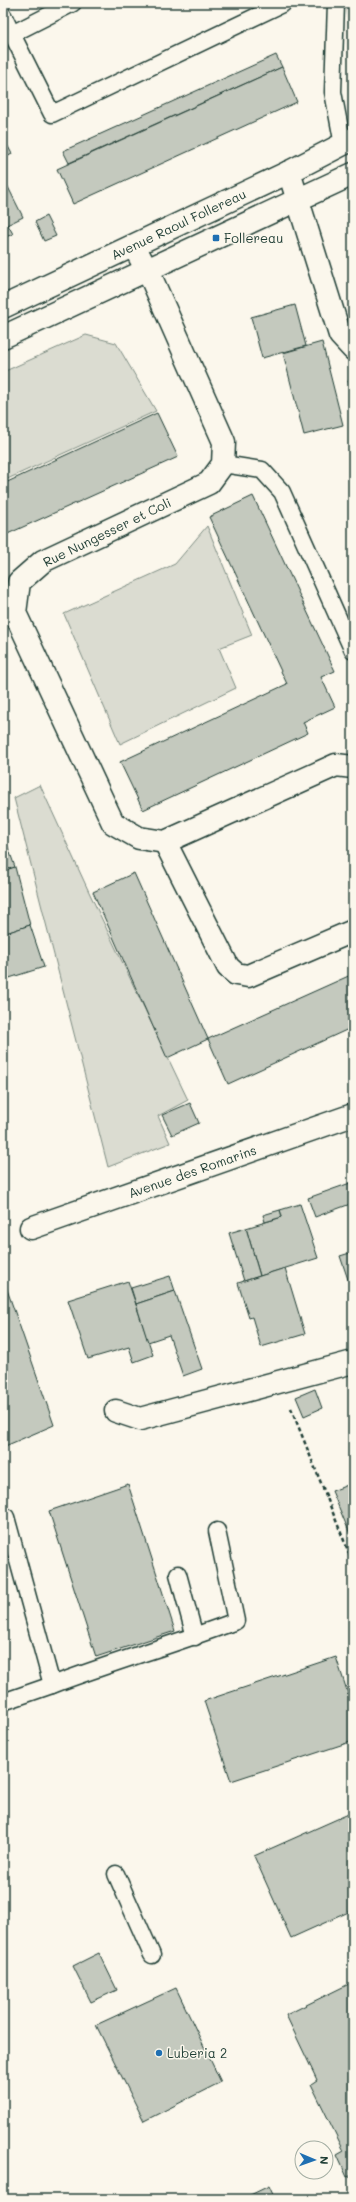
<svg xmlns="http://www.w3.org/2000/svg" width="356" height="2202" viewBox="0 0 356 2202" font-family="Mali,sans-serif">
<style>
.green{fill:#dbdcd1;stroke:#7d8c82}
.building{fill:#c4c9be;stroke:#1f3d34}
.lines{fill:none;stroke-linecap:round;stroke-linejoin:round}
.service-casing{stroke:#1f3d34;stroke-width:19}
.minor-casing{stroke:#1f3d34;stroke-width:25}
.secondary-casing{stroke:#1f3d34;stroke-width:25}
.path{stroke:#1f3d34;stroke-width:2.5;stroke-dasharray:4 3;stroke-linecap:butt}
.service{stroke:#fbf7ec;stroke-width:16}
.minor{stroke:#fbf7ec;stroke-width:22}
.secondary{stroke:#fbf7ec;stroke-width:22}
.poi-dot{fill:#1f6fb2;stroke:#fbf7ec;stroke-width:1.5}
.labels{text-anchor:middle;stroke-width:3;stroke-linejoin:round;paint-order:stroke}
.street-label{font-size:13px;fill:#1f3d34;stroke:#fbf7ec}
.poi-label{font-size:13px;fill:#1f3d34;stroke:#fbf7ec;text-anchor:start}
</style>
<rect width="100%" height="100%" fill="#fbf7ec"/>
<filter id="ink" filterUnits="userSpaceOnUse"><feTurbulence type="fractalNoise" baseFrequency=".025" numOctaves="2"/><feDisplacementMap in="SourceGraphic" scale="8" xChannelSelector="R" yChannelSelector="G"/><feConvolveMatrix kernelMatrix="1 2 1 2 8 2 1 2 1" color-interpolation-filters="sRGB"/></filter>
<g filter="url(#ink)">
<g class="green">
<polygon points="86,335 116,343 156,411 3,481 3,372"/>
<polygon points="207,526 252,635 219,648 236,688 120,744 64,614 175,564"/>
<polygon points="40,785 89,892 188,1100 158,1116 170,1143 108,1167 14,798"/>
</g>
<g class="building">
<polygon points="276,55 282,67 69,163 63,151"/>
<polygon points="282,67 297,102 73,204 57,169"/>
<polygon points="3,137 12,154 3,159"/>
<polygon points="3,177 23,217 3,227"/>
<polygon points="46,216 56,236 44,241 35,222"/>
<polygon points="8,225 13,234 3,238 3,227"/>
<polygon points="295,305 306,346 262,358 251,317"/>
<polygon points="322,342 343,425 304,435 283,353"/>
<polygon points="353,379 353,394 348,381"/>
<polygon points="157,413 178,457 3,536 3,484"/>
<polygon points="253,496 335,671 321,677 335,707 303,722 308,733 143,810 120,762 287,684 209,517"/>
<polygon points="3,833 15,867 3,871"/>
<polygon points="15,867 30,925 3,934 3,871"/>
<polygon points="134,873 208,1039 167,1058 93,892"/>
<polygon points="30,925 44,967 3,980 3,934"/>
<polygon points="353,974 353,1027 228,1084 208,1039"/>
<polygon points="190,1103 199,1123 172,1135 162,1115"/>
<polygon points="353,1182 353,1203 315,1217 308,1198"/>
<polygon points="300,1204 318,1258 260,1276 246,1228 282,1217 280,1210"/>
<polygon points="280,1210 282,1217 265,1222 263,1215"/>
<polygon points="246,1228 260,1276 244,1281 229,1233"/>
<polygon points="353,1252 353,1294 340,1256"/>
<polygon points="285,1268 305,1334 261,1347 252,1317 249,1318 238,1283"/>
<polygon points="170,1276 175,1291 136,1304 131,1288"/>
<polygon points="3,1278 54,1425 3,1447"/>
<polygon points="128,1281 153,1355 134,1362 129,1347 88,1359 68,1300"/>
<polygon points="175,1291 202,1369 183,1376 169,1335 148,1342 136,1304"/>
<polygon points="315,1389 322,1408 304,1416 296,1397"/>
<polygon points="353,1483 353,1541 332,1491"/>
<polygon points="128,1484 175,1631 96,1657 49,1511"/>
<polygon points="336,1657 353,1709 353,1741 231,1781 204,1701"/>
<polygon points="353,1812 353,1910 291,1938 254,1856"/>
<polygon points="99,1953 117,1990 91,2002 73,1966"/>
<polygon points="353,1982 353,2175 347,2177 337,2155 344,2151 311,2084 317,2080 286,2015"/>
<polygon points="176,1988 221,2082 144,2121 96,2025"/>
<polygon points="269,2186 275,2199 242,2199"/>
</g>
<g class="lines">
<g class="service-casing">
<g id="service">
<polyline points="73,3 12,34 52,114 284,3"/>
<polyline points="336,3 333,92 343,145"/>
<polyline points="3,15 12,34"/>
<polyline points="223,464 262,470 282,492 353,651"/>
<polyline points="178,1574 195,1637"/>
<path d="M52,1685C113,1662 175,1644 236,1621L217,1531"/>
<polyline points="3,1702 52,1685 6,1517"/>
<polyline points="116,1874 152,1955"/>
</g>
</g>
<g class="minor-casing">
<g id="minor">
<polyline points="289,172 340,335 353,349"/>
<polyline points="134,246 153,282 224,442 223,464 209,483 43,561 19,582 15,613 113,823 139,838 165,842 336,765 353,767"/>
<polyline points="165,842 228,967 236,974 248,976 353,931"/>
<path id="s1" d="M31,1228L353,1115"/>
<polyline points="116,1411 140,1419 353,1362"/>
</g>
</g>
<g class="secondary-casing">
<g id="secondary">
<path id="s2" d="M3,307L289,172L353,139"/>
<polyline points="3,337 353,174"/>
</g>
</g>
<polyline class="path" points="291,1408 353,1563"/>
<use href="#service" class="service"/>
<use href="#minor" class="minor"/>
<use href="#secondary" class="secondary"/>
</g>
</g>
<g class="poi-dot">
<rect x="212" y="234" width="8" height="8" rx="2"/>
<circle cx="159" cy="2053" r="4"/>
</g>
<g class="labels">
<g class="street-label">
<text dy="5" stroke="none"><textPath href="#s2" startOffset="194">Avenue Raoul Follereau</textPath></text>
<text transform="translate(107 532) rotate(-26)" y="5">Rue Nungesser et Coli</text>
<text dy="5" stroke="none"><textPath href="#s1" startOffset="171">Avenue des Romarins</textPath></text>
</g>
<g class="poi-label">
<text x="224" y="243">Follereau</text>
<text x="167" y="2058">Luberia 2</text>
</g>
</g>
<rect width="356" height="2202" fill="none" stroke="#fbf7ec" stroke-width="16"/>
<rect x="8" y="8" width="340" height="2186" fill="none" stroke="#1f3d34" stroke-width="1.5" filter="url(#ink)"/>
<g transform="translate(314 2160) rotate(92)"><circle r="19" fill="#fbf7ec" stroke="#a3ada2"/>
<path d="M0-3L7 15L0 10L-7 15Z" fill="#1f6fb2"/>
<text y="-6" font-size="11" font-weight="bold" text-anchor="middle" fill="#1f3d34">N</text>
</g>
</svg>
